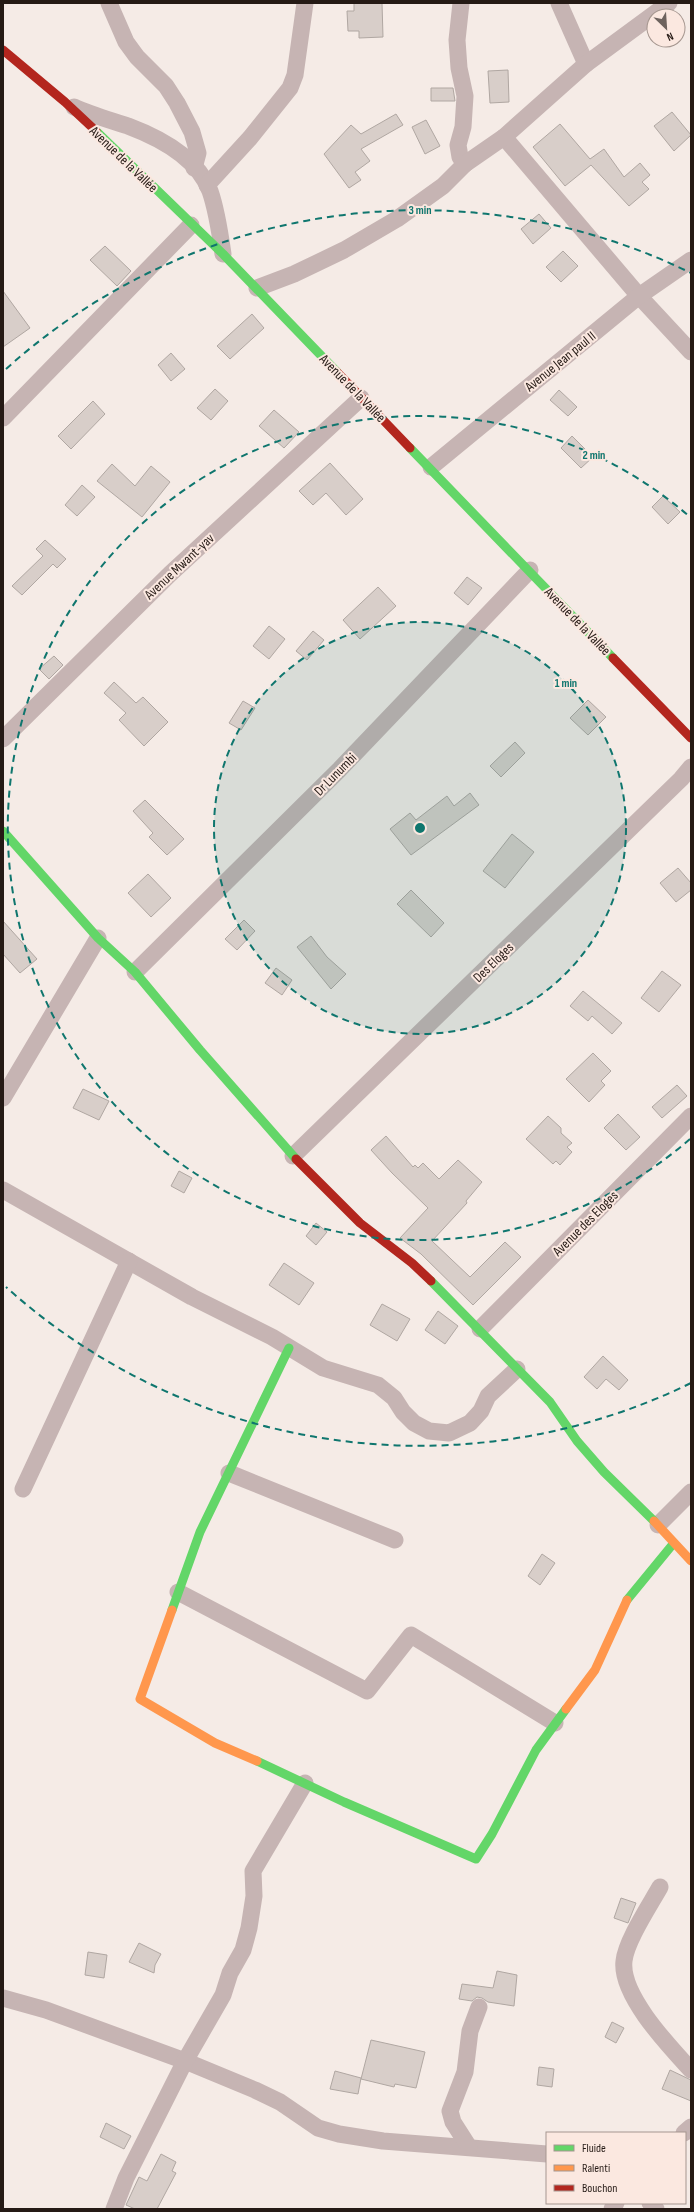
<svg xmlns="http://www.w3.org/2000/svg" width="694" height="2212" viewBox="0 0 694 2212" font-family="'Sofia Sans Condensed',sans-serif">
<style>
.building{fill:#d8cec9;stroke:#b0a7a2}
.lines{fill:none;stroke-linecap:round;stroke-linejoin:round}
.street{stroke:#c6b4b3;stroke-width:17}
.fast{stroke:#63d668;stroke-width:9}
.slow{stroke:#ff974d;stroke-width:9}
.jam{stroke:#b3261e;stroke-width:9}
.ring{fill:none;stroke:#0f766e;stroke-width:2;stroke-dasharray:7 5}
.labels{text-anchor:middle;stroke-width:4;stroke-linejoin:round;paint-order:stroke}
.street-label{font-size:14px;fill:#251a15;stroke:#fbe8e0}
.centre{fill:#0f766e;stroke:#fbe8e0;stroke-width:2}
.ring-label{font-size:12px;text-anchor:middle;font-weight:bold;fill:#0f766e;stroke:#fbe8e0;stroke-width:4;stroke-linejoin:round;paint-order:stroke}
</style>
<rect width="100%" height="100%" fill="#f5ebe6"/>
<g class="building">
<polygon points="354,3 382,3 383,37 359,38 359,31 348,31 347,11 354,11"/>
<polygon points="508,70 509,102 490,103 488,71"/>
<polygon points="431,88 453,88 455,101 431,101"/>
<polygon points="672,112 691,135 674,151 654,126"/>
<polygon points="396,114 403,125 361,149 370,161 355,172 361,180 349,188 324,154 351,125 361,134"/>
<polygon points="426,120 440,146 425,154 412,127"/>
<polygon points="560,124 590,159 604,149 624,177 640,163 650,175 642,182 649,189 629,206 591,165 565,186 533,147"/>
<polygon points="539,214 551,228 533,244 521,229"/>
<polygon points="105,246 131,271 117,286 90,260"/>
<polygon points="563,251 578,266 561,282 546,267"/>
<polygon points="3,291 30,328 3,347"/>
<polygon points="252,314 264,328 230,359 217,346"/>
<polygon points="171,353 185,369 171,381 158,365"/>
<polygon points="215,389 228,401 211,420 197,408"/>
<polygon points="559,390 577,407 568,416 550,400"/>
<polygon points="93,401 105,414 71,449 58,436"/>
<polygon points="274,410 299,432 284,448 259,426"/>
<polygon points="572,436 593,457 581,468 561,448"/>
<polygon points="330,463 363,499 346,515 326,493 313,505 299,491"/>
<polygon points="112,464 135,486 151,466 170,482 142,517 97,481"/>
<polygon points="82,485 95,497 77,516 65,505"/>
<polygon points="663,496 680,512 668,524 652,507"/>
<polygon points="45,540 66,559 57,568 53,564 22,595 12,586 43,556 36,549"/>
<polygon points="467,577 482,588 468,605 454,593"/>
<polygon points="378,587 396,606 360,639 343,620"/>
<polygon points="269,626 285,639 269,659 253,646"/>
<polygon points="313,631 324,640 307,660 296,651"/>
<polygon points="54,656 63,665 49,679 39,669"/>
<polygon points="114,682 136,703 143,697 168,722 144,746 119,720 126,713 104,693"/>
<polygon points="588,700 606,717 588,735 570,718"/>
<polygon points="243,701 255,708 241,730 229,723"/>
<polygon points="515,742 525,753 501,777 490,766"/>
<polygon points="470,793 479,805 411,855 390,829 410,813 416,820 447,796 454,806"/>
<polygon points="145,800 184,839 167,855 149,837 153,833 133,811"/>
<polygon points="512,834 534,852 505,888 483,871"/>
<polygon points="678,868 691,883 691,890 676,902 660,883"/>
<polygon points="148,874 171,898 151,917 128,893"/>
<polygon points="411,890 444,923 431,937 397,904"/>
<polygon points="244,920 255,931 237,950 225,939"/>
<polygon points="3,921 37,959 20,973 3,954"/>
<polygon points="311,936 327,957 346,974 331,989 297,947"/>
<polygon points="276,968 292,980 282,995 265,983"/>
<polygon points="662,971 681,985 659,1012 641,998"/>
<polygon points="583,991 622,1023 612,1034 592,1016 588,1021 570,1006"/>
<polygon points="593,1053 611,1071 601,1081 605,1085 589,1102 566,1079"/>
<polygon points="677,1085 687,1096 662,1118 652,1107"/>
<polygon points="83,1089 109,1101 99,1120 73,1108"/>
<polygon points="618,1114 640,1137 626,1150 604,1128"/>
<polygon points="548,1116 561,1128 561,1133 572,1143 567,1147 572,1152 560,1165 556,1161 553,1164 526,1139"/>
<polygon points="386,1136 413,1167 415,1165 418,1168 423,1163 439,1179 458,1160 482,1182 466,1201 467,1203 432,1241 470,1277 505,1242 521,1257 473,1305 421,1254 400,1238 428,1208 392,1173 371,1150"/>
<polygon points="179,1171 192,1178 184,1193 171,1186"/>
<polygon points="316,1223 327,1232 316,1245 306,1236"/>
<polygon points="284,1263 314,1283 299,1305 269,1285"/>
<polygon points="382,1304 410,1319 397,1341 370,1325"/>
<polygon points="438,1311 458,1326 445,1344 425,1330"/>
<polygon points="603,1356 628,1380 619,1390 606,1379 597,1389 584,1377"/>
<polygon points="542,1554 555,1563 540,1585 528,1576"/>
<polygon points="621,1898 636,1903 628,1923 614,1918"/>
<polygon points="139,1943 161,1954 155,1965 154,1973 129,1962"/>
<polygon points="88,1952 107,1955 104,1978 85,1975"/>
<polygon points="497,1971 517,1975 514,2006 488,2002 482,1998 477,1997 472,2001 459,1999 462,1984 493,1988"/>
<polygon points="612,2022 624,2028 616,2043 605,2037"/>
<polygon points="371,2040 425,2052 416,2088 395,2084 394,2087 361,2079"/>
<polygon points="539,2067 554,2069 552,2087 537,2085"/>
<polygon points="670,2070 691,2080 691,2101 662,2089"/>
<polygon points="335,2071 361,2078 358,2094 330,2089"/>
<polygon points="106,2123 131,2136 124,2149 100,2137"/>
<polygon points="161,2154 176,2162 172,2171 176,2173 157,2209 135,2209 126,2205 139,2177 147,2181"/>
</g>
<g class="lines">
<g class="street">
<polyline points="109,3 126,42 137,57 166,86 177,103 192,132 198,153 194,168"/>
<polyline points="461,3 457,40 459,68 465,96 463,127 458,145 460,157 465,164"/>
<polyline points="559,3 586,64"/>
<path d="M74,107C91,115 110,120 128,126C160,138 197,157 210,191C217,211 220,233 223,254"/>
<polyline points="504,137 639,296 691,352"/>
<polyline points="207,185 250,138 290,88 295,75 305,3"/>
<polyline points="257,288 294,274 344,250 397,219 443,186 465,164 504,137 586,64 669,3"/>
<polyline points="3,418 191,225"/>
<polyline points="431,467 639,296 691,260"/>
<polyline points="3,739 170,574 361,398"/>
<polyline points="135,972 339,770 530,570"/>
<polyline points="3,1098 98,938"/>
<polyline points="293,1156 681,779 691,767"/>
<polyline points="3,1190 192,1297 272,1337 323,1368 378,1385 394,1398 403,1412 414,1423 429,1431 449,1433 470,1423 481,1411 488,1396 517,1369"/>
<polyline points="480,1329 691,1116"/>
<polyline points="229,1473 395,1540"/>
<polyline points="23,1489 129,1261"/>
<polyline points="658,1525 691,1492"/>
<polyline points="178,1592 367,1691 411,1635 555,1723"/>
<path d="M660,1887C650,1905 626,1941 624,1961C620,1995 669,2046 691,2070"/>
<polyline points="3,1998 46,2010 185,2061 255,2090 280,2102 318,2128 339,2134 383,2141 547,2154"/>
<polyline points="684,2133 691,2127"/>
<polyline points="469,2147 453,2122 450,2111 465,2072 470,2031 479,2007"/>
<polyline points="650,2203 656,2209"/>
<polyline points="114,2209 126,2178 185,2061 223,1995 230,1973 243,1950 249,1928 254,1896 253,1871 305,1783"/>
<polyline points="612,2209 616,2203"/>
</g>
<g class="fast">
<polyline points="96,131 223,254 337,372"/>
<polyline points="410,448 613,658"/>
<polyline points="3,831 98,938 135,972 200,1050 296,1159"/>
<polyline points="431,1281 550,1402 577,1441 604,1472 654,1521"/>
<polyline points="627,1600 673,1544"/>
<polyline points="172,1610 200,1532 289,1348"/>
<polyline points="257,1761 344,1802 476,1859 492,1834 536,1750 566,1709"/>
</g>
<g class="slow">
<polyline points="654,1521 691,1561"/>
<polyline points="172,1610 140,1699 215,1743 257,1761"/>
<polyline points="566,1709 595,1670 627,1600"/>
</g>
<g class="jam">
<polyline points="3,50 65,102 96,131"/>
<polyline points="337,372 410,448"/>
<polyline points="613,658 691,738"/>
<polyline points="296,1159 360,1223 412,1263 431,1281"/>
</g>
</g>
<circle cx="420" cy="828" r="206" fill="#0f766e" fill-opacity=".12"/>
<g class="ring">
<circle cx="420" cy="828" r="206"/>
<path d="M690 1139A412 412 0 1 1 690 517"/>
<path d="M691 1383A618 618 0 0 1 6 1287M6 369A618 618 0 0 1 691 273"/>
</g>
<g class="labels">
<g class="street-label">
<text transform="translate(124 159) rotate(44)" y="5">Avenue de la Vallée</text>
<text transform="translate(560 361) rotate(-39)" y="5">Avenue Jean paul II</text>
<text transform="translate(353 388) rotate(46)" y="5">Avenue de la Vallée</text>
<text transform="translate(179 566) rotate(-43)" y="5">Avenue Mwant-yav</text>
<text transform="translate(578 621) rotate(46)" y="5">Avenue de la Vallée</text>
<text transform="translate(335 774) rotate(-45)" y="5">Dr Lunumbi</text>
<text transform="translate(493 962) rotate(-44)" y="5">Des Eloges</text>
<text transform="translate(585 1223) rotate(-45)" y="5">Avenue des Eloges</text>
</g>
</g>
<circle cx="420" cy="828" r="6" class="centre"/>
<g class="ring-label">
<text x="420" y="214">3 min</text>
<text x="594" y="459">2 min</text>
<text x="566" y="687">1 min</text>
</g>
<rect width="694" height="2212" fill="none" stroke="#251a15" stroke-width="8"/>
<rect x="546" y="2132" width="140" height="72" fill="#fbe8e0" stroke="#a5968f"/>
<rect x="554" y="2145" width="20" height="6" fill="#63d668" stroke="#a5968f"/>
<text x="582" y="2152" font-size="12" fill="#251a15">Fluide</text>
<rect x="554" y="2165" width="20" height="6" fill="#ff974d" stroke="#a5968f"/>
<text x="582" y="2172" font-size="12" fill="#251a15">Ralenti</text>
<rect x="554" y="2185" width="20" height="6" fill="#b3261e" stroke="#a5968f"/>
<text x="582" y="2192" font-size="12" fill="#251a15">Bouchon</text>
<g transform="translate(666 28) rotate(155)"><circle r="19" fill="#fbe8e0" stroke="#a5968f"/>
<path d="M0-3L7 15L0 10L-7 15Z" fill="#6e635e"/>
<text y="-6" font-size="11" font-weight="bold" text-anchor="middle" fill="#251a15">N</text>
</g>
</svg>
